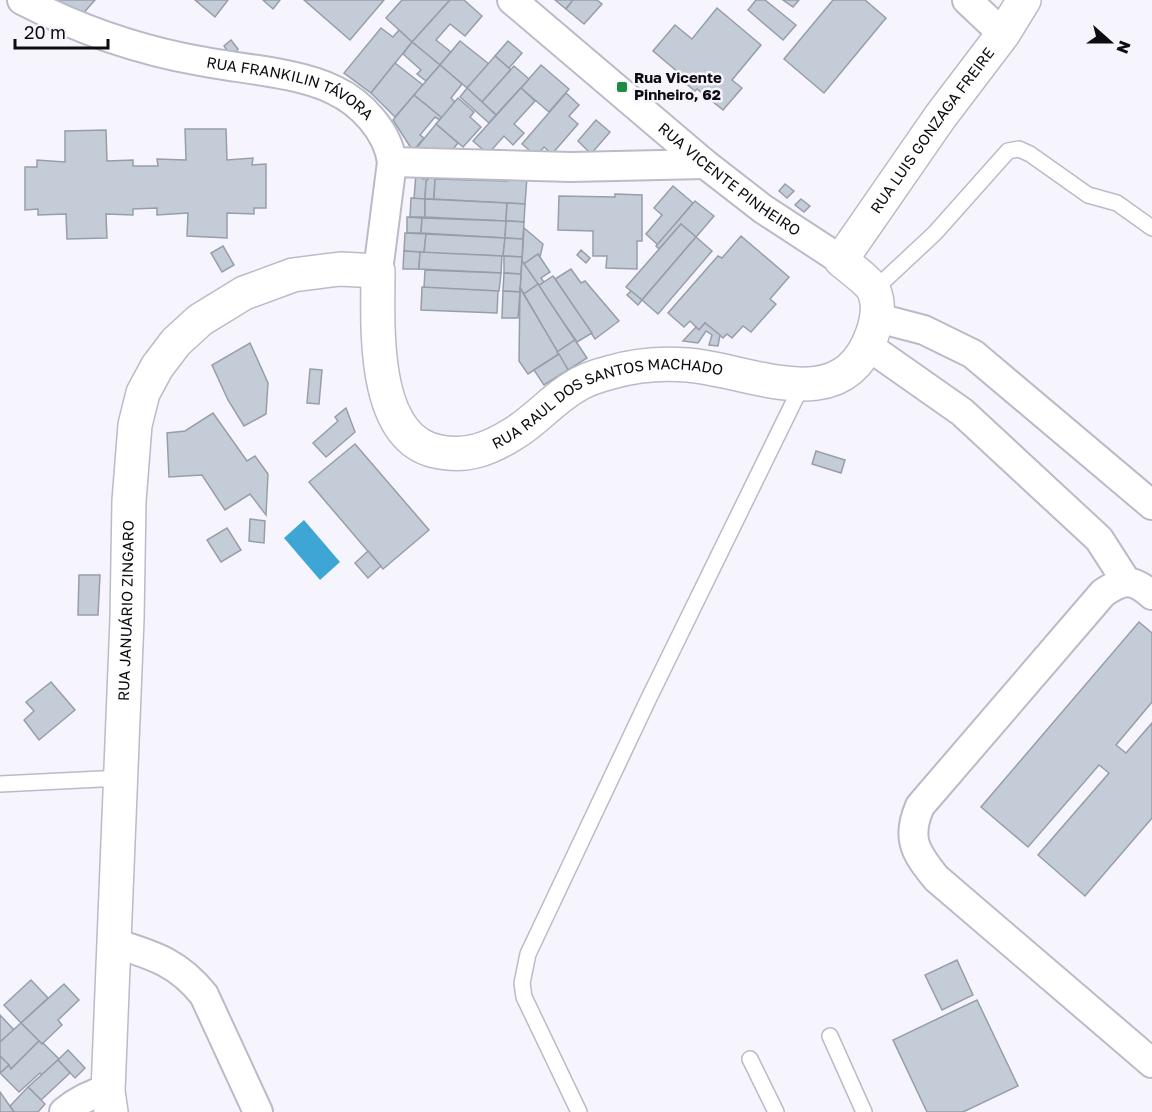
<svg xmlns="http://www.w3.org/2000/svg" width="1152" height="1112" viewBox="0 0 1152 1112" font-family="'Golos Text',sans-serif">
<style>
.water{fill:#3ea6d5}
.building{fill:#c4ccd8;stroke:#979eaa;stroke-width:1.5}
.lines{fill:none;stroke-linecap:round;stroke-linejoin:round}
.service-casing{stroke:#bbbac8;stroke-width:18}
.minor-casing{stroke:#bbbac8;stroke-width:32}
.tertiary-casing{stroke:#bbbac8;stroke-width:36}
.service{stroke:#fff;stroke-width:15}
.minor{stroke:#fff;stroke-width:28}
.tertiary{stroke:#fff;stroke-width:33}
.poi-dot{fill:#1f8a41;stroke:#f6f5fe;stroke-width:2}
.labels{text-anchor:middle;stroke-width:5;stroke-linejoin:round;paint-order:stroke}
.poi-label{font-size:15px;font-weight:bold;fill:#0c0c11;stroke:#f6f5fe;text-anchor:start}
.street-label{font-size:15px;fill:#0c0c11;stroke:#f6f5fe}
</style>
<rect width="100%" height="100%" fill="#f6f5fe"/>
<polygon class="water" points="304,520 340,562 320,580 284,538"/>
<g class="building">
<polygon points="50,0 95,0 79,18"/>
<polygon points="195,0 228,0 215,17"/>
<polygon points="263,0 280,0 273,9"/>
<polygon points="304,0 384,0 350,40"/>
<polygon points="402,0 450,0 412,42 386,18"/>
<polygon points="450,0 464,0 482,16 465,36 450,24 436,40 451,52 440,65 412,42"/>
<polygon points="555,0 573,0 566,9"/>
<polygon points="573,0 597,0 602,4 584,24 566,9"/>
<polygon points="756,0 765,0 796,25 783,40 748,10"/>
<polygon points="783,0 799,0 793,7"/>
<polygon points="833,0 865,0 886,18 824,93 784,59"/>
<polygon points="717,8 761,45 732,80 742,88 723,110 697,89 695,91 677,76 679,73 653,51 675,25 692,39"/>
<polygon points="381,28 393,37 399,30 412,42 371,93 344,73"/>
<polygon points="231,40 238,49 235,53 228,52 224,46"/>
<polygon points="460,41 489,64 467,88 440,65"/>
<polygon points="508,41 522,53 509,68 495,56"/>
<polygon points="412,42 440,65 426,81 417,74 421,70 403,54"/>
<polygon points="495,56 511,70 482,102 467,88"/>
<polygon points="395,63 423,85 395,117 371,93"/>
<polygon points="440,65 462,84 451,98 455,102 442,118 414,95"/>
<polygon points="541,65 569,89 549,112 521,88"/>
<polygon points="514,66 529,79 496,115 482,102"/>
<polygon points="467,88 496,115 489,123 460,97"/>
<polygon points="521,88 535,101 514,124 524,133 513,145 504,136 488,154 473,141"/>
<polygon points="566,93 579,105 569,116 578,124 552,154 544,147 536,156 522,144"/>
<polygon points="414,95 442,118 440,120 435,117 420,135 424,138 413,151 393,120"/>
<polygon points="458,98 474,112 470,117 481,127 463,147 436,124"/>
<polygon points="596,120 610,132 591,154 578,141"/>
<polygon points="436,124 458,143 447,156 414,151"/>
<polygon points="185,129 226,129 227,160 253,158 252,165 266,164 266,208 254,208 254,214 227,213 227,238 187,236 188,213 157,215 157,208 133,209 133,215 106,214 107,238 67,239 66,214 38,215 38,209 25,210 25,167 37,167 37,160 65,162 65,131 106,130 107,161 133,160 133,166 158,166 157,159 186,160"/>
<polygon points="416,173 424,173 423,179 429,178 426,181 425,199 414,199"/>
<polygon points="434,174 442,174 442,179 435,179 434,199 425,199 426,181"/>
<polygon points="507,176 527,177 525,204 434,199 435,179 507,181"/>
<polygon points="785,184 794,191 787,198 779,191"/>
<polygon points="673,186 693,203 658,245 646,234 662,215 654,208"/>
<polygon points="615,194 642,195 642,241 637,241 637,269 606,268 607,256 593,256 593,231 558,230 559,196 615,197"/>
<polygon points="411,198 425,199 425,217 410,217"/>
<polygon points="425,199 507,203 506,221 425,217"/>
<polygon points="801,199 810,206 804,212 795,205"/>
<polygon points="695,201 714,216 696,237 681,224 659,249 656,246"/>
<polygon points="507,203 525,204 524,222 506,221"/>
<polygon points="407,217 422,218 421,233 407,233"/>
<polygon points="422,218 506,221 505,238 421,233"/>
<polygon points="506,221 524,222 523,239 505,238"/>
<polygon points="681,224 696,237 642,300 626,287"/>
<polygon points="524,228 543,244 540,257 538,254 524,264 522,261"/>
<polygon points="405,233 426,234 424,253 404,251"/>
<polygon points="426,234 505,238 503,256 424,253"/>
<polygon points="741,236 789,277 770,299 776,304 751,332 743,326 732,338 727,334 723,338 705,323 699,330 690,321 684,327 668,313 718,256 722,258"/>
<polygon points="696,237 712,251 658,314 642,300"/>
<polygon points="505,238 523,239 522,257 503,256"/>
<polygon points="223,246 234,265 222,272 211,253"/>
<polygon points="581,250 590,258 586,263 577,255"/>
<polygon points="404,251 420,252 419,269 403,269"/>
<polygon points="420,252 502,256 501,273 419,269"/>
<polygon points="538,254 550,272 541,278 544,282 538,286 524,264"/>
<polygon points="504,256 522,257 521,274 504,273"/>
<polygon points="522,261 538,284 524,294 520,288"/>
<polygon points="571,269 581,283 585,281 619,321 595,339 555,279"/>
<polygon points="425,270 501,273 499,291 424,288"/>
<polygon points="504,273 521,274 520,292 503,291"/>
<polygon points="553,276 592,333 577,342 538,286"/>
<polygon points="538,284 575,340 557,352 524,294"/>
<polygon points="422,287 498,291 497,313 421,310"/>
<polygon points="520,288 559,354 528,374 519,361"/>
<polygon points="503,291 520,292 518,318 502,318"/>
<polygon points="631,291 642,300 638,305 627,295"/>
<polygon points="705,323 720,335 718,346 709,345 712,335 706,331 698,343 683,341 696,327 699,330"/>
<polygon points="575,340 587,358 568,370 557,352"/>
<polygon points="250,343 268,383 266,414 244,426 228,400 212,365"/>
<polygon points="559,354 568,370 544,385 534,370"/>
<polygon points="310,369 322,370 319,404 307,403"/>
<polygon points="346,408 355,432 326,457 313,443 338,421 335,417"/>
<polygon points="213,413 247,461 255,456 268,474 266,515 250,494 225,510 202,475 169,477 167,433 185,431"/>
<polygon points="355,444 429,530 383,569 309,482"/>
<polygon points="816,451 845,460 841,473 812,464"/>
<polygon points="250,519 265,521 264,543 249,541"/>
<polygon points="227,528 241,550 221,562 207,540"/>
<polygon points="368,551 381,566 368,578 355,563"/>
<polygon points="79,575 100,575 98,615 78,615"/>
<polygon points="1139,622 1152,633 1152,702 1116,745 1126,753 1152,723 1152,818 1085,896 1038,855 1109,773 1099,765 1028,847 981,807"/>
<polygon points="51,682 75,710 39,740 24,720 34,711 26,702"/>
<polygon points="957,960 973,995 942,1010 925,975"/>
<polygon points="31,980 48,998 21,1023 4,1005"/>
<polygon points="64,984 79,1000 58,1020 62,1025 42,1044 21,1023"/>
<polygon points="977,1000 1018,1086 963,1112 927,1112 893,1040"/>
<polygon points="0,1015 14,1030 0,1042"/>
<polygon points="21,1023 39,1041 11,1069 0,1056 0,1042"/>
<polygon points="39,1041 42,1044 43,1043 59,1059 42,1075 40,1073 19,1092 0,1073 9,1065 11,1069"/>
<polygon points="68,1050 85,1068 75,1078 58,1060"/>
<polygon points="0,1056 9,1065 0,1073"/>
<polygon points="58,1060 70,1073 41,1100 28,1087"/>
<polygon points="28,1087 45,1104 38,1112 14,1112 10,1106"/>
<polygon points="0,1092 14,1112 0,1112"/>
</g>
<g class="lines">
<g class="service-casing">
<g id="service">
<polyline points="874,290 935,233 1008,151 1019,149 1030,154 1088,195 1117,203 1152,228"/>
<polyline points="0,784 121,778"/>
<polyline points="830,1036 864,1112"/>
<polyline points="750,1059 776,1112"/>
<polyline points="579,1112 524,997 522,983 528,954 648,700 802,385"/>
</g>
</g>
<g class="minor-casing">
<g id="minor">
<path id="s1" d="M22,0C78,29 138,50 200,61C240,69 298,72 334,90C362,103 388,132 392,162L378,271"/>
<path id="s2" d="M512,0L705,164L763,209L841,260"/>
<polyline points="967,0 1003,34"/>
<polyline points="392,162 571,167 705,164"/>
<polyline points="878,318 924,330 973,354 1152,505"/>
<polyline points="868,346 962,412 1099,539 1126,581"/>
<path d="M1152,595C1132,578 1124,579 1103,593L920,806C906,838 915,852 936,878L1152,1063"/>
<path d="M114,943C152,955 178,962 204,995L258,1112"/>
<path d="M64,1112C78,1100 91,1094 109,1089"/>
</g>
</g>
<g class="tertiary-casing">
<g id="tertiary">
<path id="s3" d="M111,1112L108,1091L127,619L129,501L135,425L143,393L157,367L176,342L200,320L244,293L293,275L340,269L378,271C378,324 370,441 440,452C468,457 489,449 513,434C535,421 552,400 574,387C584,380 600,375 612,372C636,365 663,363 688,365C751,370 841,420 872,335C877,321 880,305 874,291C870,282 849,267 841,260L940,117L1003,34L1024,0"/>
</g>
</g>
<use href="#service" class="service"/>
<use href="#minor" class="minor"/>
<use href="#tertiary" class="tertiary"/>
</g>
<rect class="poi-dot" x="616" y="81" width="12" height="12" rx="3"/>
<g class="labels">
<g class="poi-label">
<text x="634" y="83">Rua Vicente<tspan x="634" dy="17">Pinheiro, 62</tspan></text>
</g>
<g class="street-label">
<text dy="5" stroke="none"><textPath href="#s1" startOffset="284">RUA FRANKILIN TÁVORA</textPath></text>
<text dy="5" stroke="none"><textPath href="#s3" startOffset="1940">RUA LUIS GONZAGA FREIRE</textPath></text>
<text dy="5" stroke="none"><textPath href="#s2" startOffset="282">RUA VICENTE PINHEIRO</textPath></text>
<text dy="5" stroke="none"><textPath href="#s3" startOffset="1392">RUA RAUL DOS SANTOS MACHADO</textPath></text>
<text dy="5" stroke="none"><textPath href="#s3" startOffset="502">RUA JANUÁRIO ZINGARO</textPath></text>
</g>
</g>
<g transform="translate(1110 42) rotate(111)" stroke="#f6f5fe" stroke-width="4.5" paint-order="stroke">
<path d="M0-4.5L10 22L0 15L-10 22Z" fill="#0c0c11"/>
<text y="-9" font-size="16" font-weight="bold" text-anchor="middle" fill="#0c0c11">N</text>
</g>
<path d="M15 39v9h93v-9" fill="none" stroke="#0c0c11" stroke-width="3"/>
<text x="24" y="39" font-size="18" fill="#0c0c11" stroke="#f6f5fe" stroke-width="4.5" paint-order="stroke">20 m</text>
</svg>
